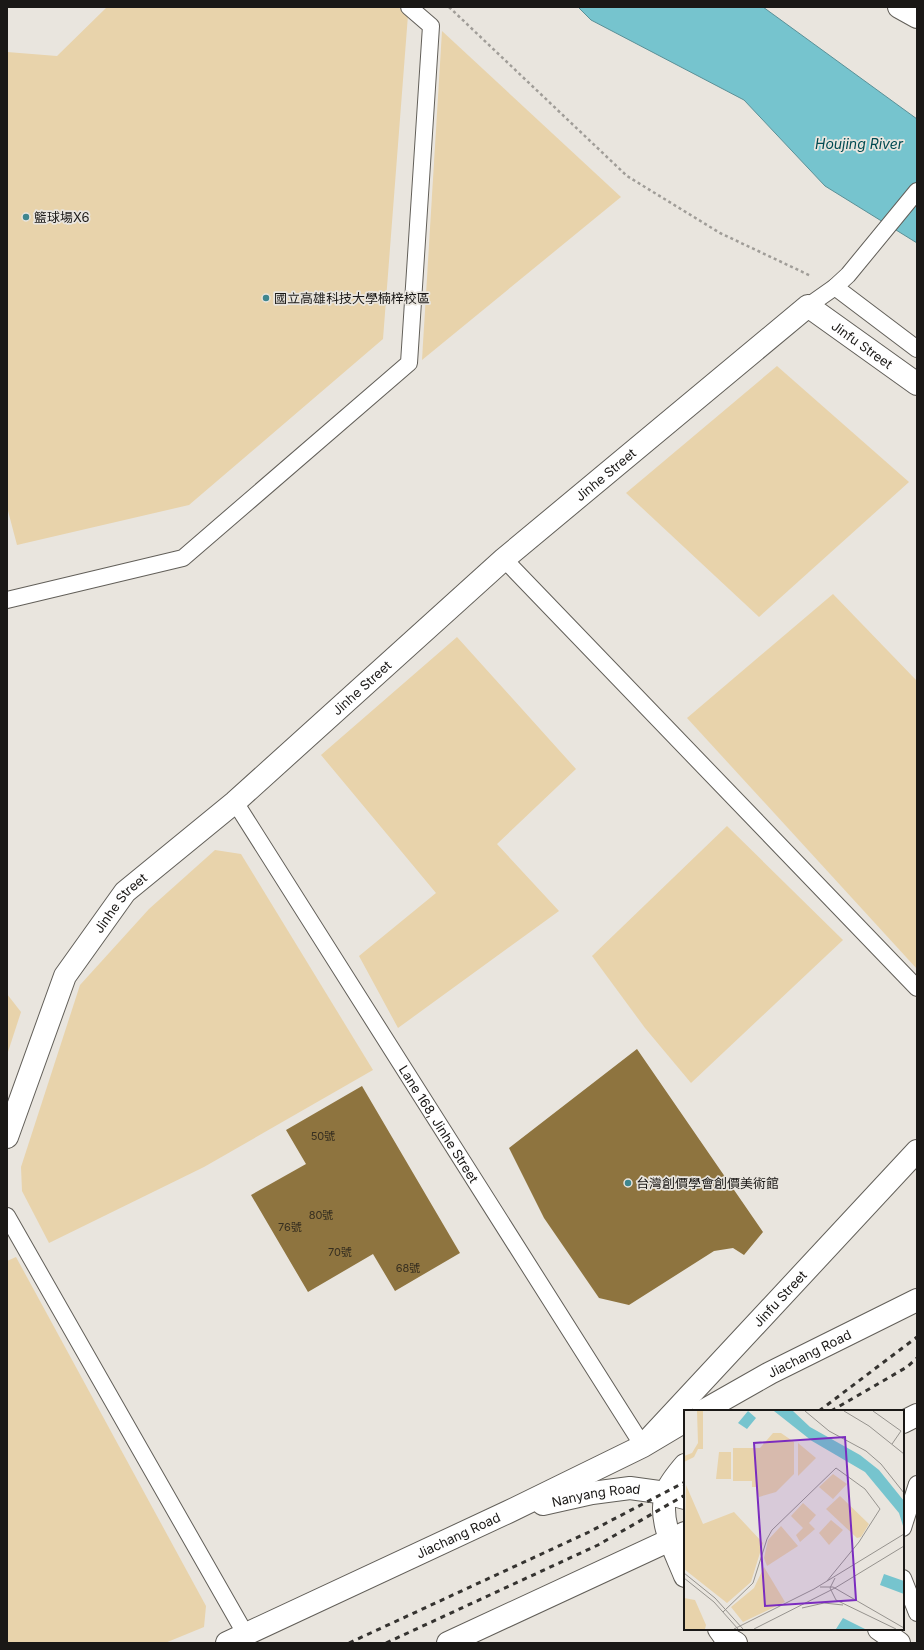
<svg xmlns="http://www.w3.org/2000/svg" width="924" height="1650" viewBox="0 0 924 1650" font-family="Inter,'Noto Sans TC',sans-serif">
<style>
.green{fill:#e8d3ab}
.water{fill:#76c4ce;stroke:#5a9097}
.building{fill:#8e743f}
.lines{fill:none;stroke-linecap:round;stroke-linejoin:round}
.service-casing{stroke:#625f59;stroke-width:18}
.minor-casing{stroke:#625f59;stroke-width:24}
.tertiary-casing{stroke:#625f59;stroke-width:24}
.path{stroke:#a09d98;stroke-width:2.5;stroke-dasharray:3 3;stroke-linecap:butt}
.service{stroke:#fff;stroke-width:16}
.minor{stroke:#fff;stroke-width:22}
.tertiary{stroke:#fff;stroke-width:22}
.rail{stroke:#353330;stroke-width:3;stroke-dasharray:5 5;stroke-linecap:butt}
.poi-dot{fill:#3f868e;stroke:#e9e5de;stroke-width:1.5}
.labels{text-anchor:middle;stroke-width:3.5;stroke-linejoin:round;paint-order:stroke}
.number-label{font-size:11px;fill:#372f20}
.poi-label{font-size:13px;fill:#1a1816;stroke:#e9e5de;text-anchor:start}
.street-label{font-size:13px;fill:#1a1816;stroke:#e9e5de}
.water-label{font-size:14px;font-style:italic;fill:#004a51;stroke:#e9e5de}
.inset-road{fill:none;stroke:#96938e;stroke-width:1}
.view{fill:#7b2cbf;fill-opacity:0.15;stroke:#7b2cbf;stroke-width:2}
.inset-edge{fill:none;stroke:#1a1816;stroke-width:2}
</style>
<rect width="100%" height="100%" fill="#e9e5de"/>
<g class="green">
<polygon points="107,7 398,7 408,15 383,339 189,505 17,545 7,507 7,52 57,56"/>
<polygon points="442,31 621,197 422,360"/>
<polygon points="777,366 909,482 759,617 626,493"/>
<polygon points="833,594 917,681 917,969 687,718"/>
<polygon points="457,637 576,769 497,844 559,911 398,1028 359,956 436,893 321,755"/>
<polygon points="727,826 843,940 691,1083 645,1028 592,956"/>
<polygon points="215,850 241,854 373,1070 204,1167 49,1243 22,1191 21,1167 80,985 149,909"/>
<polygon points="7,994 21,1012 7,1055"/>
<polygon points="16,1257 206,1606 204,1627 165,1643 7,1643 7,1261"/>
</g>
<polygon class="water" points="578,7 763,7 917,119 917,243 825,186 744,100 591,20"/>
<g class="building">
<polygon points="637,1049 763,1232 744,1255 733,1248 714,1251 629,1305 599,1298 544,1218 509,1148"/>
<polygon points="362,1086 460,1253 395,1291 373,1254 308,1292 251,1195 306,1164 286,1130"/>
</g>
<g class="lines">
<g class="service-casing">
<g id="service">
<polyline points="835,287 917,349"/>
<polyline points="808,306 835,287 848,275 917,191"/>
<polyline points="504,559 917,988"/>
<polyline points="7,600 183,558 409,363 431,26 409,7"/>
<path id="s1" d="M235,802L643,1446"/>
<polyline points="7,1216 246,1635"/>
<polyline points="903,1528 917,1484"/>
<polyline points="903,1578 917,1613"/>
</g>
</g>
<g class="minor-casing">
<g id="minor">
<polyline points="899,7 917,17"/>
<path id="s2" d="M7,1137L65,976L125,892L235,802L504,559L808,306L917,384"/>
<path id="s3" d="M649,1439L917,1151"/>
</g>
</g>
<g class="tertiary-casing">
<g id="tertiary">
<path id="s4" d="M703,1411L770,1373L917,1300"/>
<polyline points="903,1422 917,1415"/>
<path d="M685,1465C679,1472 669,1484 666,1493C658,1521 675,1551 685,1576"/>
<path id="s5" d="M543,1504L592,1493L630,1488L666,1493L685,1498"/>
<polyline points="719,1629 724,1636 736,1643"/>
<polyline points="879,1629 899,1643"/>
<path id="s6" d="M227,1643L508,1512L643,1446L685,1421"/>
<polyline points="448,1643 685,1533"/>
</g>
</g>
<polyline class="path" points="449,7 627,176 720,233 811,276"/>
<use href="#service" class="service"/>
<use href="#minor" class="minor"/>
<use href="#tertiary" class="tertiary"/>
<g class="rail">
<polyline points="819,1411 917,1337"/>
<polyline points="831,1411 907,1367 917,1358"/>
<polyline points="349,1643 589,1532 685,1482"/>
<polyline points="386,1643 598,1545 685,1495"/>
</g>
</g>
<g class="poi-dot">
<circle cx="26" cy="217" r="4"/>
<circle cx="266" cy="298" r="4"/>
<circle cx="628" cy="1183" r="4"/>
</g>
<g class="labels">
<g class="number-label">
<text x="323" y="1140">50號</text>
<text x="321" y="1219">80號</text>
<text x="290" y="1231">76號</text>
<text x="340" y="1256">70號</text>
<text x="408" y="1272">68號</text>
</g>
<g class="poi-label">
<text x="34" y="222">籃球場X6</text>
<text x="274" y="303">國立高雄科技大學楠梓校區</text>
<text x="636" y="1188">台灣創價學會創價美術館</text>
</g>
<g class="street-label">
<text dy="5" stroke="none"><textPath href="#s2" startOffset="1241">Jinfu Street</textPath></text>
<text dy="5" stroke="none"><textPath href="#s2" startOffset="911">Jinhe Street</textPath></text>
<text dy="5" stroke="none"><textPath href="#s2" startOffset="587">Jinhe Street</textPath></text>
<text dy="5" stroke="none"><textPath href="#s2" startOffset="263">Jinhe Street</textPath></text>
<text dy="5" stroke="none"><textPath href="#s1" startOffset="381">Lane 168, Jinhe Street</textPath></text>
<text dy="5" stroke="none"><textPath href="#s3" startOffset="192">Jinfu Street</textPath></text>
<text dy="5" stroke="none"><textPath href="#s4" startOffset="121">Jiachang Road</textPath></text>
<text dy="5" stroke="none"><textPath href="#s5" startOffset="54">Nanyang Road</textPath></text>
<text dy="5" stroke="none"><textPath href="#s6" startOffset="255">Jiachang Road</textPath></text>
</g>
<g class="water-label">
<text x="859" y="149">Houjing River</text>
</g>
</g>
<g transform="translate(684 1410)">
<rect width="220" height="220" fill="#e9e5de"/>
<path d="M13,1H19V39H14L10,47L0,52V46L8,43L14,33ZM89,23H97L110,32V64L92,82L75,87L72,77H68V71H49V38H76ZM114,33L132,48L114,66ZM35,42H47V69H32ZM149,64L163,74L149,89L135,77ZM2,75L19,114L50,102L79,133L67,172L43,193L0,159ZM156,86L185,114L177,127L173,128L142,99ZM119,93L132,105L125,113L131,119L116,132L112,125L119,118L107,106ZM147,110L159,120L145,135L135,123ZM97,116L114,136L83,156L80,148L84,130ZM80,157L101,192L59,212L47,197L70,178ZM0,188L11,190L22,215L21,219H0Z" fill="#e8d3ab"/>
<path d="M64,1L72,8L63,19L54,13ZM90,1H109L126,17L176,45L195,60L220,91V119L215,103L181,62L128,31ZM200,164L220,171V184L196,175ZM159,208L181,219H152Z" fill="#76c4ce"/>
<path class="inset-road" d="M121,1L145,21L182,41L197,54L220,83M160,1L185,16L220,44M189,1L217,21L208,34M0,163L31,188L59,219M0,168L30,192L54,219M151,168L146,178L152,190L212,219M136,177H149L220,218M118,198L140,193L159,195M39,202L69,173L83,129L88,120L152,58L181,79L196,99L175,132L143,171M50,219L130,179L220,124M70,219L151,178L220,136"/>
<path class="view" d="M161,27L172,190L81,196L70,33Z"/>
<rect width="220" height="220" class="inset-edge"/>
</g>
<rect width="924" height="1650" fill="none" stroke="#1a1816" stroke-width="16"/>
</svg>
